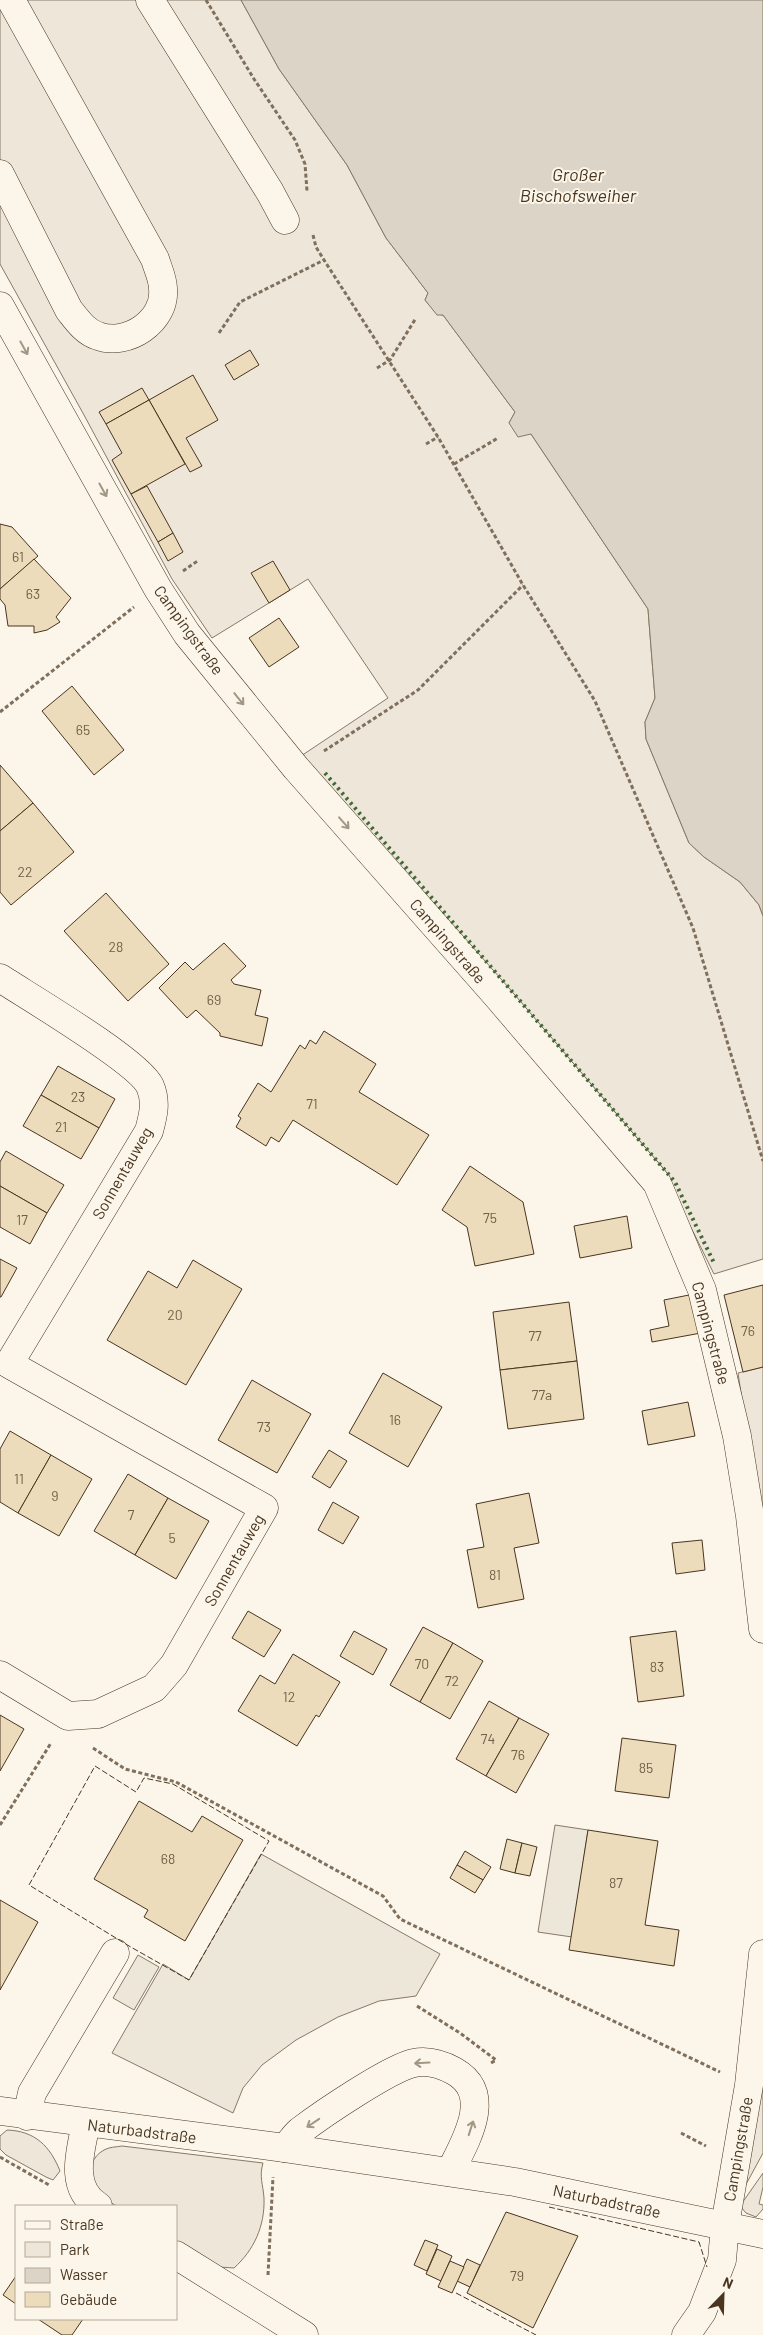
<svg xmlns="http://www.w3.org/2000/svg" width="763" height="2335" viewBox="0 0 763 2335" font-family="Barlow,sans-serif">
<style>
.green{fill:#ede6d9;stroke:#887966}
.parking{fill:#ede7d9;stroke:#887966}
.water{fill:#dcd4c6;stroke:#887966}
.building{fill:#ecdcbc;stroke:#4a3520}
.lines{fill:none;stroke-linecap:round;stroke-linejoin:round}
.minor-casing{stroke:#4a3520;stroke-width:29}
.path{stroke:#7f6f5c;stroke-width:3;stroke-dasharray:4 2.5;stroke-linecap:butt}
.minor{stroke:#fbf6e9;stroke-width:28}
.hedge{stroke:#436837;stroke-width:4;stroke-dasharray:2.5 4;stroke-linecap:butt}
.fence{stroke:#4a3520;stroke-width:1;stroke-dasharray:6 2.5;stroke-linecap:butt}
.oneway{stroke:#a29684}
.labels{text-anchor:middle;stroke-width:4;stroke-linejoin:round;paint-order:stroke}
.number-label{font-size:14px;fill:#725f47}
.street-label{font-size:16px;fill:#4a3520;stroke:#fbf6e9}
.water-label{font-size:18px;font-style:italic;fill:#4a3520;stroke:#fbf6e9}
</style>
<rect width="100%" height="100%" fill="#fbf6e9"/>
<g class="green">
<polygon points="0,0 241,0 279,69 347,165 386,238 428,293 425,300 437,314 443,315 515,412 509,423 531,434 648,609 655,698 645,722 646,739 689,843 704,857 740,882 759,905 763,916 763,1259 714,1274 673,1191 295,760 388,698 308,579 212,638 172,579 84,415 0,264"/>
<polygon points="763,1367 763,1538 738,1373"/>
<polygon points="763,2039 763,2153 737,2201"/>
<path d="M7,2130C35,2131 50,2146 60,2171L53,2180L46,2177L6,2155L0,2149V2136Z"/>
<path d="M122,2146L263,2163C259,2177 263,2184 264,2198C265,2226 254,2250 234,2268L219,2267L176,2242V2206C165,2206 123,2209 115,2205C95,2196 79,2164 104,2150C109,2147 116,2147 122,2146Z"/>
<polygon points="763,2173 763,2187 759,2204 763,2205 763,2209 756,2217 746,2213 740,2206"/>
</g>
<g class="parking">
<polygon points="555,1825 588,1830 572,1937 538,1932"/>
<polygon points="261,1854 440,1954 416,1996 379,2001 338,2017 296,2040 262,2065 243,2088 233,2113 112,2053 163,1964 189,1980"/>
<polygon points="138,1955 159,1967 134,2010 113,1998"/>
</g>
<polygon class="water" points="241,0 763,0 763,916 759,905 740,882 704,857 689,843 646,739 645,722 655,698 648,609 531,434 518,437 509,423 515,412 443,315 437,315 425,300 428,293 386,238 347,165 279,69"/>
<g class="building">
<polygon points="250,350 259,365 234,380 225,365"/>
<polygon points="193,375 218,420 186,438 202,466 190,472 149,400"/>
<polygon points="142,388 149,400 106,424 99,412"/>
<polygon points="149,400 185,464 131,494 112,460 122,453 106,424"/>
<polygon points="147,486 173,533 158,542 131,494"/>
<polygon points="0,524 12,527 38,556 0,589"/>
<polygon points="173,533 183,552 168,561 158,542"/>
<polygon points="34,559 71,598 56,617 60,622 47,630 34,633 34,626 8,626 5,605 0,599 0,589"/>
<polygon points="273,561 290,590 269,603 251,573"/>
<polygon points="279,618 299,647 269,667 249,638"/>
<polygon points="72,686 124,750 94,775 42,711"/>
<polygon points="0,765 33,803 0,831"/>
<polygon points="33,803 74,852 11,905 0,892 0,831"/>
<polygon points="106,893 169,964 128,1001 64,931"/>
<polygon points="224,943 246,966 231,980 234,984 261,990 255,1015 268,1018 262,1046 220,1036 220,1033 196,1010 187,1018 159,988 185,962 193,970"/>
<polygon points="324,1031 376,1064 359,1092 429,1135 397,1185 293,1120 279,1142 271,1137 266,1146 236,1127 241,1118 238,1116 258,1083 271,1092 300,1045 305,1049 310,1040 316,1044"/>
<polygon points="58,1066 115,1099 99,1128 41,1095"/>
<polygon points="41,1095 99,1128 81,1159 23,1126"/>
<polygon points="6,1151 64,1185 47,1213 0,1186 0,1162"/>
<polygon points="470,1166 523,1202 534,1254 475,1266 467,1227 442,1210"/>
<polygon points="0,1186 47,1213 30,1244 0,1227"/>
<polygon points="627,1216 632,1248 580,1258 574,1226"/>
<polygon points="0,1259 17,1268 1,1297 0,1297"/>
<polygon points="193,1260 242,1289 186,1385 107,1340 148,1271 177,1288"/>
<polygon points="763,1285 763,1367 743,1372 724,1295"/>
<polygon points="694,1294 701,1333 652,1342 650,1330 669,1326 664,1300"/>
<polygon points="569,1302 577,1361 500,1370 493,1312"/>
<polygon points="577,1361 584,1419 508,1429 500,1370"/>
<polygon points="383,1373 442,1407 408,1467 349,1433"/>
<polygon points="252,1380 311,1414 277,1473 218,1440"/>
<polygon points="688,1402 695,1436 648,1445 642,1411"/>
<polygon points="10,1431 51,1455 18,1513 0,1502 0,1449"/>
<polygon points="329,1450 347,1461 330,1488 312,1477"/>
<polygon points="51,1455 92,1479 59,1536 18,1513"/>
<polygon points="128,1474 168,1498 135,1555 94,1531"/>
<polygon points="529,1493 539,1543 514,1548 524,1599 478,1608 467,1550 484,1547 476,1504"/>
<polygon points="168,1498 209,1521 176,1579 135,1555"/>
<polygon points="333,1502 359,1517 343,1544 318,1530"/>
<polygon points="702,1540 705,1570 676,1574 672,1543"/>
<polygon points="248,1611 281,1630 264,1657 232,1638"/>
<polygon points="423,1627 453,1643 420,1702 390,1685"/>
<polygon points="354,1631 387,1649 373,1675 340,1656"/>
<polygon points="676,1631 684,1696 638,1702 630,1637"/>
<polygon points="453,1643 483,1661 450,1719 420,1702"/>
<polygon points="293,1654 340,1682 319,1717 316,1715 297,1746 238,1711 260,1675 275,1684"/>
<polygon points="489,1701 519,1718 486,1776 456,1759"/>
<polygon points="0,1715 24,1729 0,1771"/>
<polygon points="519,1718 549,1734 516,1793 486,1776"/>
<polygon points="622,1738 676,1745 669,1798 615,1791"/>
<polygon points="139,1801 192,1832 202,1816 243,1840 185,1941 144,1917 148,1910 94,1879"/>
<polygon points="588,1830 658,1841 645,1925 679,1930 674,1966 569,1950"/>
<polygon points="507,1839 522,1843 515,1873 500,1869"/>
<polygon points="522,1843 537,1847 530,1876 515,1873"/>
<polygon points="465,1851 491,1867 483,1880 457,1865"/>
<polygon points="457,1865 483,1880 475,1893 450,1878"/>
<polygon points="0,1900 38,1922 0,1990"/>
<polygon points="506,2212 578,2236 533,2328 467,2293"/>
<polygon points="425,2240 438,2245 427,2271 414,2265"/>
<polygon points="437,2249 452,2256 441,2281 426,2274"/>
<polygon points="467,2259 480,2265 470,2287 457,2281"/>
<polygon points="450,2261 464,2267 452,2293 438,2287"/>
<polygon points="16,2276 16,2304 3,2295"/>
<polygon points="38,2319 83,2319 72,2335 62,2335"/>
</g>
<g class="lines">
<g class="minor-casing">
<g id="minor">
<polyline points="150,0 270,192 285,220"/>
<path d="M0,174L69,310C77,320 85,332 98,336C127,347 166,321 163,289C163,279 158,269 155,259L11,0"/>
<polyline points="0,306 158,589 187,634 296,768 497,996 657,1183 702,1290 737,1436 750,1516 763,1629"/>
<path d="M0,978C29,997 138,1061 150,1086C157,1102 153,1116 149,1131L9,1364L264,1508L174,1665L154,1688L98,1714L68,1716L0,1675"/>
<polyline points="0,2111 285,2148 515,2182 763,2234"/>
<polyline points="27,2116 32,2093 115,1953"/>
<path d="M86,2124C80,2152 69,2188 98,2206"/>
<path d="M285,2148C290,2143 294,2136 300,2131C321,2115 390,2068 414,2063C428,2060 441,2064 454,2071C495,2094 465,2142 450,2172"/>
<polyline points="176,2255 304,2335"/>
<polyline points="686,2335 702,2312 722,2260 725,2225 749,2085 763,1954"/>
</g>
</g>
<g class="path">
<polyline points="206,0 254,79 295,140 305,164 307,191"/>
<polyline points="313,235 316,247 324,260 438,437 523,585 595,701 693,928 763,1161"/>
<polyline points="219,333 240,302 324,260"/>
<polyline points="377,368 390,360 416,318"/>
<polyline points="426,444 438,437"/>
<polyline points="454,464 498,438"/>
<polyline points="183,571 199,560"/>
<polyline points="0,712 134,607"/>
<polyline points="324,751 418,690 523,585"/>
<polyline points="93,1748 125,1769 176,1782 383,1896 400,1919 720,2072"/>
<polyline points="0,1825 51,1743"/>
<polyline points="417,2006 460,2033 496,2060 491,2063"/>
<polyline points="681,2133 706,2146"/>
<polyline points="0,2157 49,2185"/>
<polyline points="268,2275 273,2177"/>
</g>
<use href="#minor" class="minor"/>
<polyline class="hedge" points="325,773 675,1182 715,1265"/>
<g class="fence">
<polygon points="95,1766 136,1792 144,1778 173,1784 269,1841 189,1980 129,1946 29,1885"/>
<polyline points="549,2207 699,2242 707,2267"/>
<polyline points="456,2293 536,2335"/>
</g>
</g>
<defs><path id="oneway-shaft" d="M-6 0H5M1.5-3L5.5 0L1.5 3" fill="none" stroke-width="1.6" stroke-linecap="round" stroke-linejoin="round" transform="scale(1.25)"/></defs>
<g class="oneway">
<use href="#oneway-shaft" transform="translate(24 348) rotate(61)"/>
<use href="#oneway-shaft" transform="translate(103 490) rotate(61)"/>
<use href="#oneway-shaft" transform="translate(239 699) rotate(51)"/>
<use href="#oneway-shaft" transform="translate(344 823) rotate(49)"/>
<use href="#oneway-shaft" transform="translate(422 2063) rotate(177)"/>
<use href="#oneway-shaft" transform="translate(313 2123) rotate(146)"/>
<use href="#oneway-shaft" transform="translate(471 2128) rotate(-72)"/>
</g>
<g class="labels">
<g class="number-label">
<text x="18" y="562">61</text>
<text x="33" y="599">63</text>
<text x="83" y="735">65</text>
<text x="25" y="877">22</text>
<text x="116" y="952">28</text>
<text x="214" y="1005">69</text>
<text x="78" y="1102">23</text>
<text x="312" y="1109">71</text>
<text x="61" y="1132">21</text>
<text x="490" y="1223">75</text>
<text x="22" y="1225">17</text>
<text x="175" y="1320">20</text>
<text x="748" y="1336">76</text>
<text x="535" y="1341">77</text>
<text x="542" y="1400">77a</text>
<text x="395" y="1425">16</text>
<text x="264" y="1432">73</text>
<text x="19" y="1484">11</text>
<text x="55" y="1501">9</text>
<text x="131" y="1520">7</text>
<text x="172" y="1543">5</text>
<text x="495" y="1580">81</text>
<text x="422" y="1669">70</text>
<text x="657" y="1672">83</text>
<text x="452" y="1686">72</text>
<text x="289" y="1702">12</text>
<text x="488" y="1744">74</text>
<text x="518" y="1760">76</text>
<text x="646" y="1773">85</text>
<text x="168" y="1864">68</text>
<text x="616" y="1888">87</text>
<text x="517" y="2281">79</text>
</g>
<g class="street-label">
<text transform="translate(189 630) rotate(54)" y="6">Campingstraße</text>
<text transform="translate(448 941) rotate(49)" y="6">Campingstraße</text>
<text transform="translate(122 1173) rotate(-60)" y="6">Sonnentauweg</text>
<text transform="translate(711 1333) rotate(75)" y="6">Campingstraße</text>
<text transform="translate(234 1560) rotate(-60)" y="6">Sonnentauweg</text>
<text transform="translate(142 2131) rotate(7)" y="6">Naturbadstraße</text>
<text transform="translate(738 2149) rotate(-80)" y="6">Campingstraße</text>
<text transform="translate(607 2201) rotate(12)" y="6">Naturbadstraße</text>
</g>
<g class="water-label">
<text x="578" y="181">Großer<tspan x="578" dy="21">Bischofsweiher</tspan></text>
</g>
</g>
<rect x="15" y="2205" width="162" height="115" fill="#fbf6e9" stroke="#b4a999"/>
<rect x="25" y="2221" width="25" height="8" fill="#fbf6e9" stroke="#b4a999"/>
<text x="60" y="2230" font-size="15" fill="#4a3520">Straße</text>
<rect x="25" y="2242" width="25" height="15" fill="#ede6d9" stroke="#b4a999"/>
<text x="60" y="2255" font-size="15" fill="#4a3520">Park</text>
<rect x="25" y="2268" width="25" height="15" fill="#dcd4c6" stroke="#b4a999"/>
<text x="60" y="2280" font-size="15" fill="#4a3520">Wasser</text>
<rect x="25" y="2292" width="25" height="15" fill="#ecdcbc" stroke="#b4a999"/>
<text x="60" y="2305" font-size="15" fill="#4a3520">Gebäude</text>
<g transform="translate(723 2295) rotate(23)" stroke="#fbf6e9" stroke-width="4" paint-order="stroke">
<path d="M0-4L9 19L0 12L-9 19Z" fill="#4a3520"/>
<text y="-8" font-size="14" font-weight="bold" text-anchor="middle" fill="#4a3520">N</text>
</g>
</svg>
